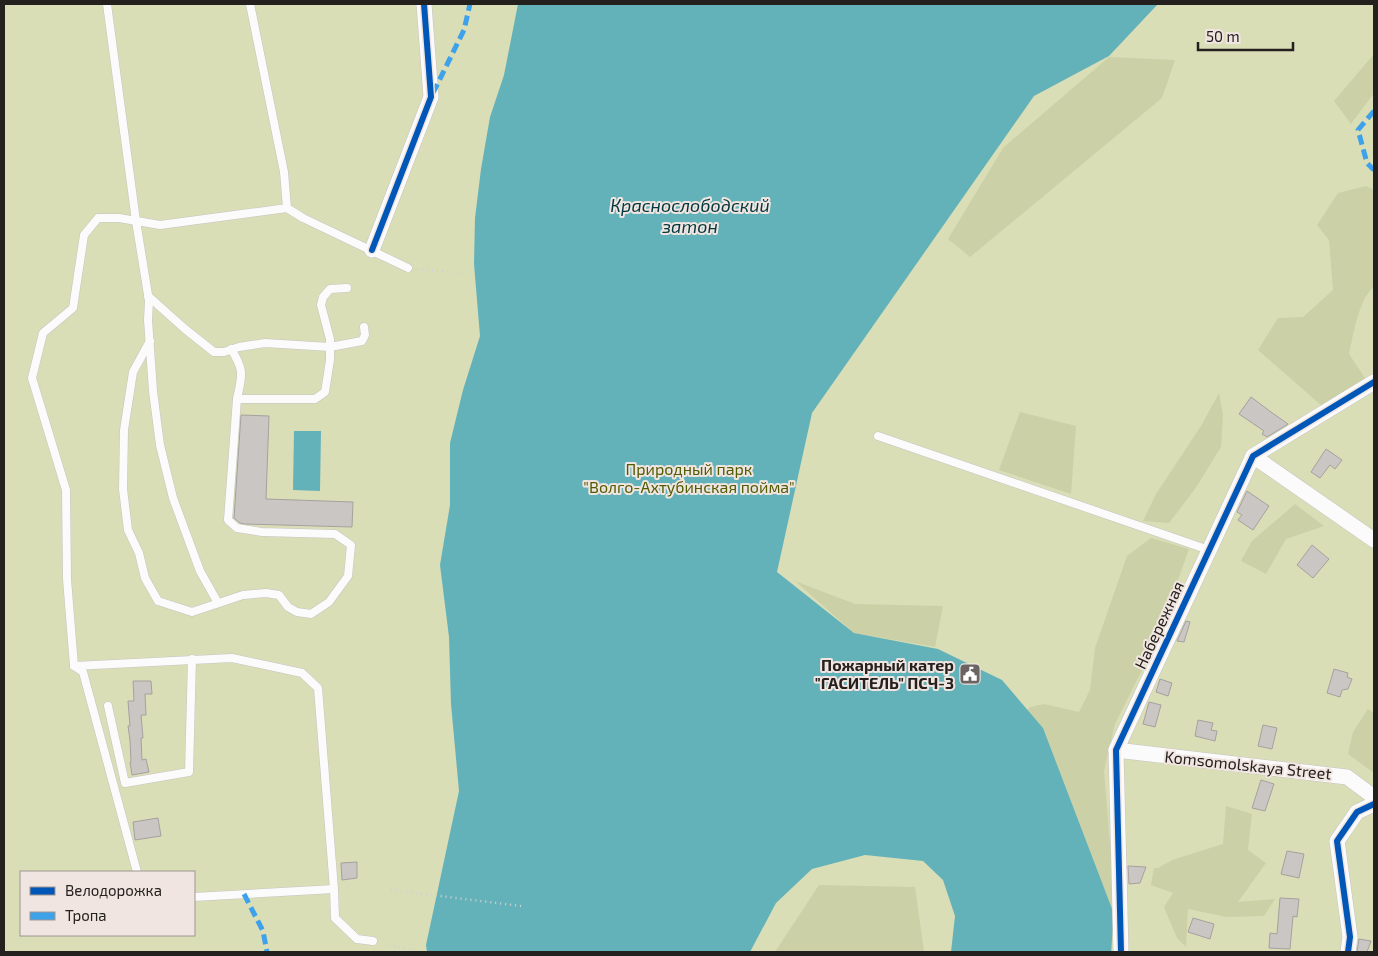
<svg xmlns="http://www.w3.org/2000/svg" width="1378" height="956" viewBox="0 0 1378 956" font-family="'Exo 2',sans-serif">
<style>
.green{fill:#d9deb7;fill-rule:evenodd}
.forest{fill:#cbd0a6}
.water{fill:#63b2b9}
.building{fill:#cac6c4;stroke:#a5a19f}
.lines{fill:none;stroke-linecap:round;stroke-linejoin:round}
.service-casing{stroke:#c8c3c1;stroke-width:9}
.minor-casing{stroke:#c8c3c1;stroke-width:16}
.path{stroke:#d2d1d0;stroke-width:2.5;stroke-dasharray:1 4;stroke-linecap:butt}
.service{stroke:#fcfbfb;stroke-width:8}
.minor{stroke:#fcfbfb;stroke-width:15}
.quiet{stroke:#3ea2ea;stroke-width:5;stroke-dasharray:10 5;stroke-linecap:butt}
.cycleway-casing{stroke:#f0e5e0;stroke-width:9}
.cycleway{stroke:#0057b8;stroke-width:6}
.labels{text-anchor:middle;stroke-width:4;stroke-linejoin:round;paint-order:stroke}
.park-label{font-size:16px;fill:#515c03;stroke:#f0e5e0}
.street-label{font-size:16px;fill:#24201e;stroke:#f0e5e0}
.poi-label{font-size:16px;font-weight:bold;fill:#24201e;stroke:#f0e5e0;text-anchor:end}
.water-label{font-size:18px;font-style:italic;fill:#02373d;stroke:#f0e5e0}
</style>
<rect width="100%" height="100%" fill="#ece6e4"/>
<path class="green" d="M4,4H1374V952H4ZM21,872H194V935H21Z"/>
<g class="forest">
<polygon points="1374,54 1374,93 1351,124 1334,101"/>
<polygon points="1109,57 1175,60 1162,98 970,257 948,239 1003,148"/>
<path d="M1366,186L1374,190V287C1359,298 1353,336 1349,354L1365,378L1322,406L1258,350L1278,318L1303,317L1333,290L1329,240L1317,225L1338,193Z"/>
<polygon points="1219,393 1223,415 1221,447 1195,489 1169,523 1143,521 1156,494 1201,426"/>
<polygon points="1020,412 1076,426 1071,494 999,470"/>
<polygon points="1295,504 1324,526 1286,539 1266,574 1241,561 1252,541"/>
<polygon points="1151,538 1189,549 1155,644 1115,724 1104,771 1112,866 1112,952 1063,952 1016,723 1030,707 1044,704 1079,712 1090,690 1095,648 1127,556"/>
<polygon points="795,581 855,604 943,606 935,647 854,633"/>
<polygon points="1368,709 1374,713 1374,773 1348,754 1353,732"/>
<polygon points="1226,806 1252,814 1248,850 1266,863 1238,902 1275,899 1264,916 1227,917 1188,909 1186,947 1177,938 1164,907 1173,893 1151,885 1154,868 1158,868 1172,860 1223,844"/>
<polygon points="819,885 915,887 924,952 775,952"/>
</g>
<g class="water">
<polygon points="518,4 1158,4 1109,56 1034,96 812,413 777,572 854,633 938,649 1002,680 1043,728 1114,914 1111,952 951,952 955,916 943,880 923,861 865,855 812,869 776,903 750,952 427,952 426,945 459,791 451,704 449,637 440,565 450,505 450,443 463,390 480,336 474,264 475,218 481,169 490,117 504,75"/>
<polygon points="294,431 321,431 320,491 293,490"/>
</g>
<g class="building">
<polygon points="1251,397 1271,412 1288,424 1267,437 1262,434 1264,431 1239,414"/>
<polygon points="241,415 269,416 266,499 353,502 352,527 245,524 240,523 234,518"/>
<polygon points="1326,449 1342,460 1335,469 1330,465 1320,478 1311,472"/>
<polygon points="1247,491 1269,506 1253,530 1238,520 1242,515 1237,512"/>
<polygon points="1312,545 1329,559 1313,578 1297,565"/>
<polygon points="1186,621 1190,622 1184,642 1177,641"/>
<polygon points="1334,669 1348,673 1347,677 1352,679 1348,689 1342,690 1340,697 1327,693"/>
<polygon points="1160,679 1172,683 1168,696 1156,692"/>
<polygon points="133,681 151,681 152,694 145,694 146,715 141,715 143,738 141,738 142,760 146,759 149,772 132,775 130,762 131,762 130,740 128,726 130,726 128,701 134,701"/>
<polygon points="1149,702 1161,705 1155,727 1143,724"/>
<polygon points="1198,720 1213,723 1211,730 1217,731 1215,741 1195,736"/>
<polygon points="1263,725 1277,728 1272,749 1258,746"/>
<polygon points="1261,780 1274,784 1265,811 1252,808"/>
<polygon points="158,818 161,836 135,840 133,822"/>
<polygon points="1287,851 1304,854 1299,878 1281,874"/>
<polygon points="357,862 357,878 342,880 341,863"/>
<polygon points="1128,866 1146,867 1140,883 1129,884"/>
<polygon points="1280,898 1299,899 1297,917 1293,916 1290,949 1269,948 1270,933 1277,934"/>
<polygon points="1193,918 1214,924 1210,939 1188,932"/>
<polygon points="1359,939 1371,941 1367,952 1357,952"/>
</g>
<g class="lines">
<g class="service-casing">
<g id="service">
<polyline points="107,4 136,221 149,301 148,320 153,391 160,445 173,498 200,571 218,603"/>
<polyline points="287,208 303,218 408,268"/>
<polyline points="148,296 185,329 214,352 224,352 239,347 265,343 330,347 362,341 365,335 364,327"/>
<polyline points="150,341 133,372 124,430 123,489 128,530 139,553 145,578 158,601 192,612 243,595 266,593 279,595 288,607 297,612 311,614 329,602 348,576 351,545 335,534 262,532 237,528 228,520 237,399 315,399 325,392 330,360 330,339 321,305 323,297 330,289 347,288"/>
<path d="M231,349C245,371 242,375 237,399"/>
<polyline points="878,436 1209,550"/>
<polyline points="74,666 232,658 302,673 318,688 334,889"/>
<polyline points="108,706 125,783 189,772 192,659"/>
<polyline points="137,872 83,672 74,666 67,579 66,490 32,378 43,333 73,308 84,235 98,218 119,218 160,225 287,208 284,172 250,4"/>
<polyline points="194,897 334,889 335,918 357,939 373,941"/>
</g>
</g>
<g class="minor-casing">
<g id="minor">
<polyline points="372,250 431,97 424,4"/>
<polyline points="1253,456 1374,540"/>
<polyline points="1116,750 1347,777 1374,797"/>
<polyline points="1121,952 1116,750 1253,456 1374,382"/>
<polyline points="1348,952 1350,937 1337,841 1357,812 1374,804"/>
</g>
</g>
<g class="path">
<polyline points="417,269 462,273"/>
<polyline points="391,890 521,906"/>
<polyline points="389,945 420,952"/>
</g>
<use href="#service" class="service"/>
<use href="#minor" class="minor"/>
<g class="quiet">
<polyline points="433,93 464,30 470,4"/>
<polyline points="1374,111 1358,130 1367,163 1374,170"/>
<polyline points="244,894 263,931 267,952"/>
</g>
<g class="cycleway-casing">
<g id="cycleway">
<polyline points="372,250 431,97 424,4"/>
<polyline points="1121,952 1116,750 1253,456 1374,382"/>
<polyline points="1348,952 1350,937 1337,841 1357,812 1374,804"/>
</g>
</g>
<use href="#cycleway" class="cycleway"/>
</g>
<defs>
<g id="civic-square" transform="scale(1.125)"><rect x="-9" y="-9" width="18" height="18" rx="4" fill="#6a6563" stroke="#f0e5e0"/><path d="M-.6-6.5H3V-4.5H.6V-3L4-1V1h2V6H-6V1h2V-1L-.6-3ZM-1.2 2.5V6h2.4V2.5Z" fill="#fff"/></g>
</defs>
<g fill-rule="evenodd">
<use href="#civic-square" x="970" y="674"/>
</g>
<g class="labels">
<g class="park-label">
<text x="689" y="475">Природный парк<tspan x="689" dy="18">"Волго-Ахтубинская пойма"</tspan></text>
</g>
<g class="street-label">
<text transform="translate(1159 625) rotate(-65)" y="6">Набережная</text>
<text transform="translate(1248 765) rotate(6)" y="6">Komsomolskaya Street</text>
</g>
<g class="poi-label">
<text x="954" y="671">Пожарный катер<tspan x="954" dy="18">"ГАСИТЕЛЬ" ПСЧ-3</tspan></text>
</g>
<g class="water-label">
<text x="690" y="212">Краснослободский<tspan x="690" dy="21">затон</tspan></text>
</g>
</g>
<rect width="1378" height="956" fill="none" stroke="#24201e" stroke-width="10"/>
<rect x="20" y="871" width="175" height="65" fill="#f0e5e0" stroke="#9e9692"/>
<rect x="30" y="887" width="25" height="8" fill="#0057b8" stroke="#9e9692"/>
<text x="65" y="896" font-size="15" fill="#24201e">Велодорожка</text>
<rect x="30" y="912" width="25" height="8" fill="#3ea2ea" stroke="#9e9692"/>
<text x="65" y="921" font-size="15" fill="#24201e">Тропа</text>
<path d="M1198 42v8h95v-8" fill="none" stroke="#24201e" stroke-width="2.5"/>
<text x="1206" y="42" font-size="15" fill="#24201e" stroke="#f0e5e0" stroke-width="4" paint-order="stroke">50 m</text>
</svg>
